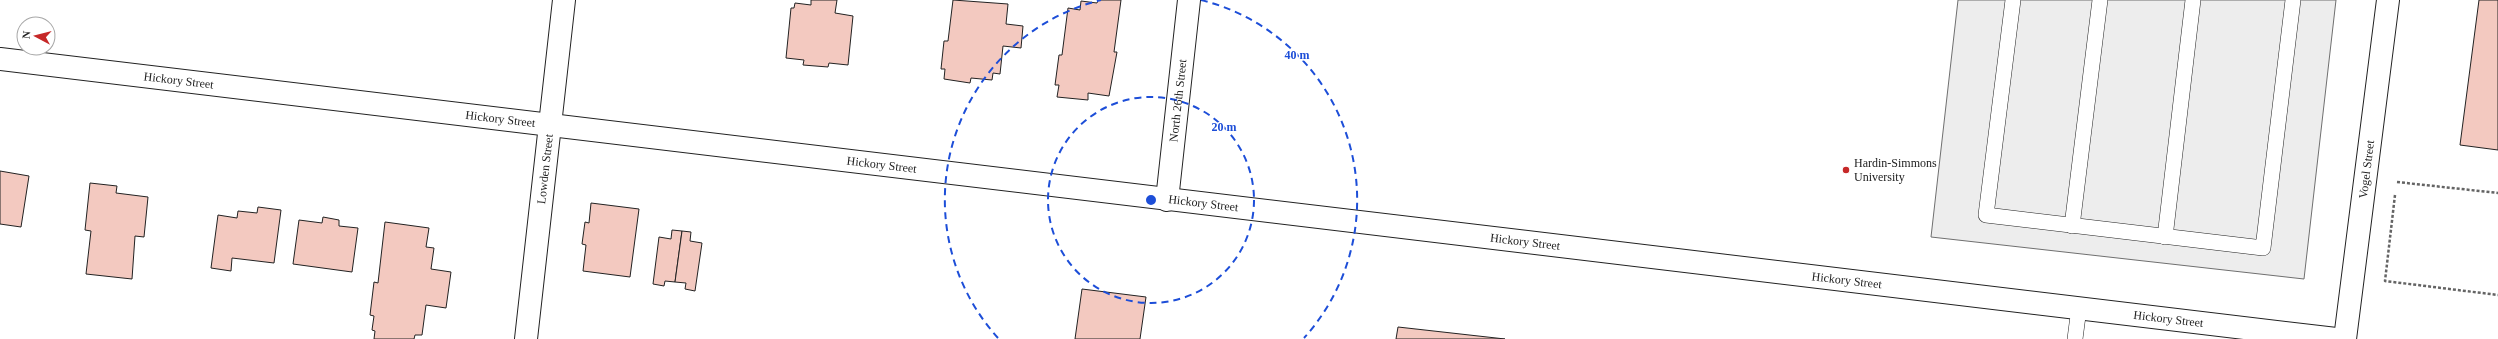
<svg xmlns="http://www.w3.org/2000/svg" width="2498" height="339" viewBox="0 0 2498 339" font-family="Georgia,serif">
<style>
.parking{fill:#ededed;stroke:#6f6f6f}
.building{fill:#f3c9c0;stroke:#222}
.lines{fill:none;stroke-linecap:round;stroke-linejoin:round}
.service-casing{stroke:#222;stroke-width:16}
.minor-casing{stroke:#222;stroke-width:24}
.tertiary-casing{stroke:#222;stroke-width:24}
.path{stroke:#646464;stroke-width:2.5;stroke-dasharray:3 2;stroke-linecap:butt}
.service{stroke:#fff;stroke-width:15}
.minor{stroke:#fff;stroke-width:22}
.tertiary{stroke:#fff;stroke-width:22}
.ring{fill:none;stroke:#1d4ed8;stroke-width:2;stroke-dasharray:7 5}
.poi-dot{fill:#c62828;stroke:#fff;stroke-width:1.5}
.labels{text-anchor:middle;stroke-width:3;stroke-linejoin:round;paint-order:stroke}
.street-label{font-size:12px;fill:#222;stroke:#fff}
.poi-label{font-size:12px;fill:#222;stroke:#fff;text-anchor:start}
.centre{fill:#1d4ed8;stroke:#fff;stroke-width:2}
.ring-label{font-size:12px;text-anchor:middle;font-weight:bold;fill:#1d4ed8;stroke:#fff;stroke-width:3;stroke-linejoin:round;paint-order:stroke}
</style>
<rect width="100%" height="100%" fill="#fff"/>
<polygon class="parking" points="1958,0 2336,0 2304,279 1931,237"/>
<g class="building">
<polygon points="811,0 837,0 835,13 853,16 848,65 829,63 828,67 803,65 804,60 786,58 791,8 794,8 795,3 811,5"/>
<polygon points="953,0 1008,4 1006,24 1023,26 1021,48 1003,46 1000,74 993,73 992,80 971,78 970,83 944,79 945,69 941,69 944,41 948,41"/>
<polygon points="1098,0 1121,0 1114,52 1117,52 1109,96 1088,93 1088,100 1057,97 1059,85 1055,85 1059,55 1062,55 1068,8 1080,10 1081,1 1097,3"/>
<polygon points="2479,0 2498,0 2498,150 2460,145"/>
<polygon points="0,171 29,176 21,227 0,224"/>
<polygon points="90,183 117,186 116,193 148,197 144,237 135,236 132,279 86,274 91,231 85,230"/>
<polygon points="591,203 639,209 630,277 583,271 586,245 582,244 585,222 589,223"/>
<polygon points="258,207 281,210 274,263 232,258 231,271 211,268 218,215 237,218 238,211 257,213"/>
<polygon points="323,217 339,220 339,226 358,228 352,272 293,264 299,220 322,223"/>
<polygon points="385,222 429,228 426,247 434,248 431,269 451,272 446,308 426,305 422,335 415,335 414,339 374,339 375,331 372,330 374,316 370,315 374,282 378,283"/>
<polygon points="672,230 682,231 675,282 665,281 664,286 653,284 659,237 671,239"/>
<polygon points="682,231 691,232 690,241 702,243 695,291 685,289 686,283 675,282"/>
<polygon points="1082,289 1146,297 1140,339 1075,339"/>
<polygon points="1398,327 1505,339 1396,339"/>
</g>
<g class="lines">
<g class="service-casing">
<g id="service">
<polyline points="2013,0 1986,215 2263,248 2293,0"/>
<polyline points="2072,226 2100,0"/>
<polyline points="2165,237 2193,0"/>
<polyline points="2075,339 2079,308"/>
</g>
</g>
<g class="minor-casing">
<g id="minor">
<path id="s1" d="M0,59L2336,339"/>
<path id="s2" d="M1167,200L1189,0"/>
<path id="s3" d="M2345,339L2388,0"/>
</g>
</g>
<g class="tertiary-casing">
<g id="tertiary">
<path id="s4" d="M526,339L564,0"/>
</g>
</g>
<g class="path">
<polyline points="2397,182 2498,193"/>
<polyline points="2395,195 2385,281 2498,295"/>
</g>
<use href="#service" class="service"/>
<use href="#minor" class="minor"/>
<use href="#tertiary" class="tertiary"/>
</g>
<g class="ring">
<circle cx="1151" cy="200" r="103"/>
<path d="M998 338A206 206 0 0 1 1101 0M1201 0A206 206 0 0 1 1304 338"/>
</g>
<circle class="poi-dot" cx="1846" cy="170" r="4"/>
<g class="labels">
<g class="street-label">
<text dy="4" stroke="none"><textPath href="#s1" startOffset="180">Hickory Street</textPath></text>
<text dy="4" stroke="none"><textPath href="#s2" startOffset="100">North 26th Street</textPath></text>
<text dy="4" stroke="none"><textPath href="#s1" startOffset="504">Hickory Street</textPath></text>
<text dy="4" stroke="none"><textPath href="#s1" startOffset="888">Hickory Street</textPath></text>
<text dy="4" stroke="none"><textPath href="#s4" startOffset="171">Lowden Street</textPath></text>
<text dy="4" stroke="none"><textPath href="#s3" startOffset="171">Vogel Street</textPath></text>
<text dy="4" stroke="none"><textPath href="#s1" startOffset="1212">Hickory Street</textPath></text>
<text dy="4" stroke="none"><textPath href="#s1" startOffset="1536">Hickory Street</textPath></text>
<text dy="4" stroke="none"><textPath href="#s1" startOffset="1860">Hickory Street</textPath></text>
<text dy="4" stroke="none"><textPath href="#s1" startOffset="2184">Hickory Street</textPath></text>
</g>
<g class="poi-label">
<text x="1854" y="167">Hardin-Simmons<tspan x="1854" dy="14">University</tspan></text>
</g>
</g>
<circle cx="1151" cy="200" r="6" class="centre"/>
<g class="ring-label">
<text x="1297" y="59">40 m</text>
<text x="1224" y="131">20 m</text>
</g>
<g transform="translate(36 36) rotate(277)"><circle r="19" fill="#ffffff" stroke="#a7a7a7"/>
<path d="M0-3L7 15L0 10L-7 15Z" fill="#c62828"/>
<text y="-6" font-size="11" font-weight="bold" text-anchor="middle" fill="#222222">N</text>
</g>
</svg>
